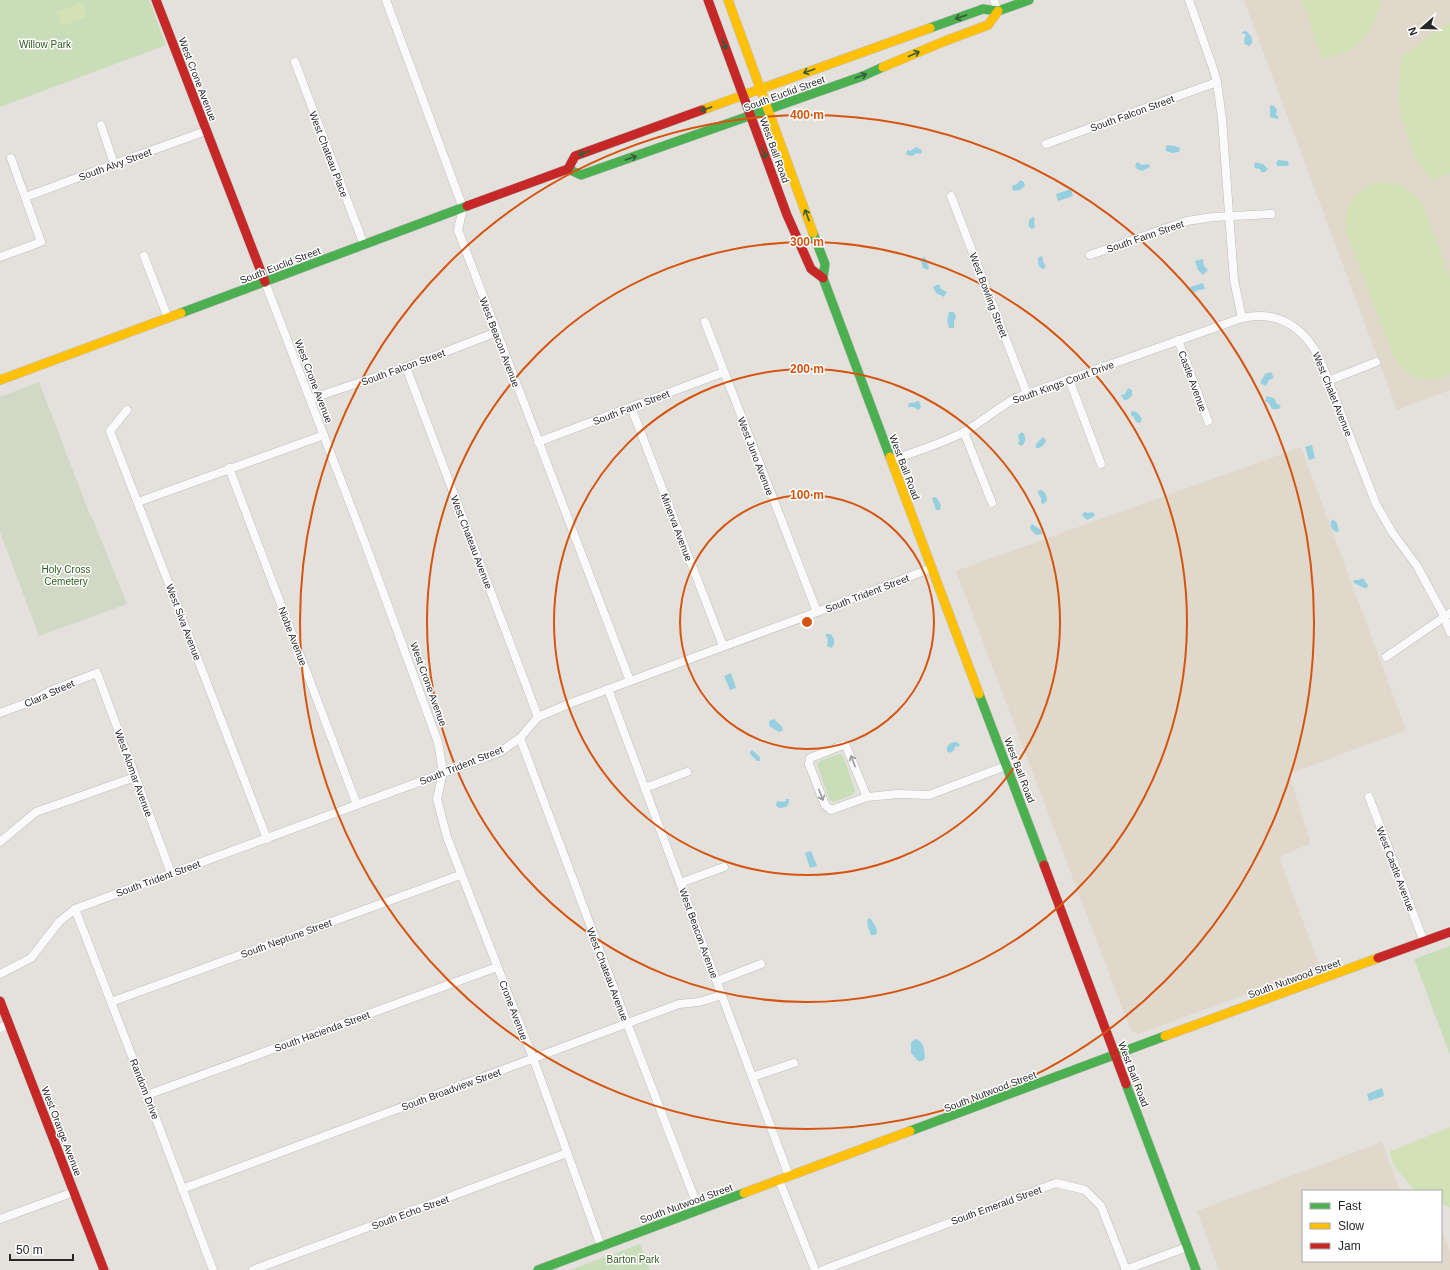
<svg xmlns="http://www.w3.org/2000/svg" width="1450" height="1270" viewBox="0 0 1450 1270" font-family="Helvetica,sans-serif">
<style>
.education{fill:#dfd8cb}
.green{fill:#c8ddb8}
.cemetery{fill:#d1d8c5}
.pitch{fill:#d2e1b6}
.water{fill:#96d0e0}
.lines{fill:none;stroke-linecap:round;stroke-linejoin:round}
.street-casing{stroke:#bebdbe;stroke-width:9}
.fast-casing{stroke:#bebdbe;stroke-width:10}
.slow-casing{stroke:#bebdbe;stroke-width:10}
.jam-casing{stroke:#bebdbe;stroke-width:10}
.street{stroke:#fbfafa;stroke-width:8}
.fast{stroke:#4caf50;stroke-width:9}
.slow{stroke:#ffc107;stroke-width:9}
.jam{stroke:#c62828;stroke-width:9}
.oneway{stroke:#365d37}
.oneway2{stroke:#9c9b9b}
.ring{fill:none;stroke:#d5540f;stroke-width:2}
.labels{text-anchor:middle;stroke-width:3;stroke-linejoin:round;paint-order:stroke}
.park-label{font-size:10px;fill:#2d5b1f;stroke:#fff}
.street-label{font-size:10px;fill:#272727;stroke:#fff}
.centre{fill:#d5540f;stroke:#fff;stroke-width:2}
.ring-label{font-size:12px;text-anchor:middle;font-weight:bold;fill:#d5540f;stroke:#fff;stroke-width:3;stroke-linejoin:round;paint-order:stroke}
</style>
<rect width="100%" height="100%" fill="#e4e1dc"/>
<g class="education">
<polygon points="1244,0 1450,0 1450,390 1397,410"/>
<polygon points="1301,447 1406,730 1289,774 1311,843 1279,857 1320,967 1138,1034 1131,1031 956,571"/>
<polygon points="1382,1142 1400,1191 1303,1191 1303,1261 1441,1261 1441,1228 1450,1252 1450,1270 1219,1270 1197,1211"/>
</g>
<g class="green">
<polygon points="0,0 149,0 166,45 0,107"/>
<polygon points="840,754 844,758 855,791 851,796 833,802 829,799 817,764 821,760"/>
<polygon points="1450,946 1450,1055 1414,959"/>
<polygon points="640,1244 650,1270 570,1270"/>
</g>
<polygon class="cemetery" points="39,382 90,515 91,515 127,604 39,636 0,532 0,397"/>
<g class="pitch">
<path d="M1302,0H1381C1377,19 1368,41 1350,50C1341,54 1331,56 1322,58Z"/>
<polygon points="82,2 87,17 62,26 57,12"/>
<polygon points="1450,23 1450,173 1431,181 1416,160 1400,115 1399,90 1401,57 1443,26"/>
<path d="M1378,182L1391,183L1405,187L1418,198L1426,212L1450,279V374C1427,386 1405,378 1393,356L1347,233C1341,209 1355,189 1378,182Z"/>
<polygon points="1450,1127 1450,1207 1441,1204 1441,1191 1414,1190 1395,1167 1389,1152"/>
</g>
<g class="water">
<path d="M1246,31C1250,34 1253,38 1252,43L1249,46L1245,44L1244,40L1246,35L1242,33V32Z"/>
<polygon points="1271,105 1274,106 1277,110 1276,115 1279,117 1278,119 1270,117 1270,106"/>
<polygon points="1170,145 1171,146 1175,146 1180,148 1179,152 1172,153 1166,151 1166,146"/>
<polygon points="916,147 922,150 921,154 917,153 913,156 906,155 907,150 910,151"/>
<polygon points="1278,160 1288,161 1289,164 1287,166 1277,166 1276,163"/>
<polygon points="1137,162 1142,165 1149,164 1150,167 1142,171 1137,169 1135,166"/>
<polygon points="1255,162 1263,164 1268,169 1265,172 1261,172 1260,169 1254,168"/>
<polygon points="1020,180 1024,182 1025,186 1020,190 1013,191 1012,186 1017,184"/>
<polygon points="1071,189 1073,196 1058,201 1056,194"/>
<path d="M1033,217L1035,219L1034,223L1035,227L1032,229L1029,227C1028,223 1029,218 1033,217Z"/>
<path d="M1041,256L1043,258V262L1046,266L1044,269C1038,268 1038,262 1038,258Z"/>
<polygon points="925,257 929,267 928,270 923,268 920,259"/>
<polygon points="1203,259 1204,266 1208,270 1203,275 1198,270 1195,261"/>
<polygon points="1203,283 1205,289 1198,290 1194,293 1191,291 1190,287"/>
<polygon points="939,284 941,289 947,292 944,297 936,293 933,287"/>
<path d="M949,312H954L956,317L954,322V328H949C947,322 947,318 949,312Z"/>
<polygon points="1271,372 1274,378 1269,380 1266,386 1260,383 1265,374"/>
<polygon points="1128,388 1132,390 1132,396 1127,400 1124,400 1121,395 1125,394"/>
<polygon points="1267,396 1274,398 1277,404 1281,405 1279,409 1272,409 1269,403 1265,401"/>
<polygon points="917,401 919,401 921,407 920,409 918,410 914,407 908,407 909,403 914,403"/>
<polygon points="1133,411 1138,413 1142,419 1140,423 1136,422 1134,417 1131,415 1131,412"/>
<path d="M1022,432C1027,435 1026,444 1021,446L1018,444L1019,440L1018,435Z"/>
<path d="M1043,437L1046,440C1045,444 1041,449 1036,448V444Z"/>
<polygon points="1312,445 1315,458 1309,460 1305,447"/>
<path d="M1041,490C1045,491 1047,496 1047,501L1043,504L1041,503V498L1038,493V491Z"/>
<polygon points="936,497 941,505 940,510 936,510 932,498"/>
<polygon points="1084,512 1088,513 1093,512 1095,516 1087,520 1082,515"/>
<path d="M1333,519L1337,523L1339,531L1337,532C1332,531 1330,526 1331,522Z"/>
<polygon points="1032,524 1041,530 1042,534 1036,535 1031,530 1030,526"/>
<polygon points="1363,578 1368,585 1367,588 1364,588 1354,583 1353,581 1355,580 1359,580"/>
<path d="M826,634H830C835,638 836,644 831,648L827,646L828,639L826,637Z"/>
<polygon points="731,673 736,688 730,690 724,676"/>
<polygon points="774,719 783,728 782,731 779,732 769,726 769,721"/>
<path d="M954,742H957L960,745L958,747L956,746L953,751L949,753L947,751C946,746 950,743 954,742Z"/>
<polygon points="752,750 760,757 760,761 757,761 750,754 750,752"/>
<polygon points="786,799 789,799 789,803 786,807 780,808 776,806 777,801 785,802"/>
<polygon points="811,851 817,866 810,868 805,853"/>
<path d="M870,918C873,922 877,927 877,933L875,935H871L868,927L867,920Z"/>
<path d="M915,1039C925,1042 924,1050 925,1058L922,1061H918L911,1053V1042Z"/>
<polygon points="1382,1088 1384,1096 1369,1101 1367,1094"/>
</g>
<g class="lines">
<g class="street-casing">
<g id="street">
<polyline points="386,0 463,208 458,230 630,681"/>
<polyline points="994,0 998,11"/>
<path d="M1189,0L1213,68L1217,82L1222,119L1234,280L1242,318C1281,309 1309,331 1323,367L1376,504L1392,532L1417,566L1444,616L1450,632"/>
<polyline points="295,62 364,245"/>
<polyline points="101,125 114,164"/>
<polyline points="1046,144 1217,82"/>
<polyline points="951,196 1027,394"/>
<polyline points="26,197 114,164 206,131"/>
<polyline points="1090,255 1187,221 1213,217 1271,214"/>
<polyline points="144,256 168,318"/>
<polyline points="0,257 41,242 11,158"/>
<polyline points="265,282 365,543 438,742 443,772 437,799 447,837 533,1058 601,1246"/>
<polyline points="705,322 817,612"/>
<polyline points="1178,340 1208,421"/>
<polyline points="406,367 538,717"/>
<polyline points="1069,379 1101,464"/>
<polyline points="1328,381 1376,362"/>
<polyline points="310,399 406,367 497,332"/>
<polyline points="631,407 723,646"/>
<polyline points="127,410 110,431 267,839"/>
<polyline points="964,432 992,503"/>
<polyline points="538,442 724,372"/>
<path d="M891,460C915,452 941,444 964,432C982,422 997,408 1016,398L1242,318"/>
<polyline points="229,468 357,805"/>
<polyline points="138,502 324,435"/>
<polyline points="1386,657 1450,613"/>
<polyline points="608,689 789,1176"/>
<polyline points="0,713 32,701 50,691 97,673 171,873"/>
<polyline points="520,738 627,1023 699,1210"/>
<polyline points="645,788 687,772"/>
<polyline points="867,797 846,746 843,745 810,758 809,764 825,805 831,810 867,797 898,794 929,795 1006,766"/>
<polyline points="1369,797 1424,942"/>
<polyline points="0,842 36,812 135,777"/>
<polyline points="680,883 724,867"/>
<polyline points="75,909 147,1095 213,1270"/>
<polyline points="0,974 31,958 59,922 75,909 500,752 520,738 538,717 571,703 817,612 932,568"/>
<polyline points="717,981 761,964"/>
<polyline points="111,1002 460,875"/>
<polyline points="0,1028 9,1024"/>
<polyline points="752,1077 794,1063"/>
<polyline points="147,1095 497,967"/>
<polyline points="779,1180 815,1270"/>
<polyline points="182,1189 679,1004 699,1002 722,995"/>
<polyline points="0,1219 74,1192"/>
<polyline points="253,1270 567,1153"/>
<polyline points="823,1270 1056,1183 1085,1190 1101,1206 1126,1270"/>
<polyline points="1125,1270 1187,1247"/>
</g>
</g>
<g class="fast-casing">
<g id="fast">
<polyline points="930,28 983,9 998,11 1029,0"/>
<polyline points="568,169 581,175 863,76 883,67"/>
<polyline points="813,233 825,264 823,278 890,457"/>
<polyline points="181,313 467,206"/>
<polyline points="979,694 1044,865"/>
<polyline points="1126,1084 1196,1270"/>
<polyline points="910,1131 1165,1036"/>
<polyline points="538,1270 744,1193"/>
</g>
</g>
<g class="slow-casing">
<g id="slow">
<polyline points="728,0 813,233"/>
<polyline points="883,67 945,41 988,25 998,11"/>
<polyline points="702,110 930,28"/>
<polyline points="0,380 181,313"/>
<polyline points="890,457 979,694"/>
<polyline points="1165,1036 1378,958"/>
<polyline points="744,1193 910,1131"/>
</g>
</g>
<g class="jam-casing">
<g id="jam">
<polyline points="156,0 265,282"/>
<polyline points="708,0 787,215 811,269 823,278"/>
<polyline points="467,206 568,169 575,156 702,110"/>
<polyline points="1044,865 1126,1084"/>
<polyline points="1378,958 1450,932"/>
<polyline points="0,1001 104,1270"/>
</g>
</g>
<use href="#street" class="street"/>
<use href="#fast" class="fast"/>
<use href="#slow" class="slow"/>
<use href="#jam" class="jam"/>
</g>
<defs><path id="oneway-shaft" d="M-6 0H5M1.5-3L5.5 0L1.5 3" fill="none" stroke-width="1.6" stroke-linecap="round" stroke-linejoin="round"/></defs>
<g class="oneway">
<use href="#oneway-shaft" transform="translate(961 17) rotate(161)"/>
<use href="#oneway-shaft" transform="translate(724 44) rotate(70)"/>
<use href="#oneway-shaft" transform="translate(914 54) rotate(-24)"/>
<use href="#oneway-shaft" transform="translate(809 71) rotate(160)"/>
<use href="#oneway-shaft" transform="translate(861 76) rotate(-20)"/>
<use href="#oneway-shaft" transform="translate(706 109) rotate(160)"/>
<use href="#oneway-shaft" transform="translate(584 153) rotate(160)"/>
<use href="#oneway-shaft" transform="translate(764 153) rotate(70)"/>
<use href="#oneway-shaft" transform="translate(631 158) rotate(-19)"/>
<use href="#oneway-shaft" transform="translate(807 215) rotate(-110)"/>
</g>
<g class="oneway2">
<use href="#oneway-shaft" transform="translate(853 761) rotate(-111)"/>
<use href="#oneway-shaft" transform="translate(821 795) rotate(69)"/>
</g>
<g class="ring">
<circle cx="807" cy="622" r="127"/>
<circle cx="807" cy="622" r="253"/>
<circle cx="807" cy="622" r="380"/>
<circle cx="807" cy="622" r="507"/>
</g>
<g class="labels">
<g class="park-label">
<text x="45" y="48">Willow Park</text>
<text x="66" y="573">Holy Cross<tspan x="66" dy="12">Cemetery</tspan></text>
<text x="633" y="1263">Barton Park</text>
</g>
<g class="street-label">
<text transform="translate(198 79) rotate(69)" y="4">West Crone Avenue</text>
<text transform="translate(784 93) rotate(-20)" y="4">South Euclid Street</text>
<text transform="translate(1132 113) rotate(-20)" y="4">South Falcon Street</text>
<text transform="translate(775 150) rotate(70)" y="4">West Ball Road</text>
<text transform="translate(329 154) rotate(69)" y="4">West Chateau Place</text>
<text transform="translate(115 164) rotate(-20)" y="4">South Alvy Street</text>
<text transform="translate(1145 236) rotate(-19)" y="4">South Fann Street</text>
<text transform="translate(280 265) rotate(-21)" y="4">South Euclid Street</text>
<text transform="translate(989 295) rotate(69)" y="4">West Bowling Street</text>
<text transform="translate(500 342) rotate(69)" y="4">West Beacon Avenue</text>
<text transform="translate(403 367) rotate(-20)" y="4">South Falcon Street</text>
<text transform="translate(314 381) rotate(69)" y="4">West Crone Avenue</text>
<text transform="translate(1193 381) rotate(70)" y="4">Castle Avenue</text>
<text transform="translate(1063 382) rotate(-20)" y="4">South Kings Court Drive</text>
<text transform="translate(1333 394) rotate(68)" y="4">West Chalet Avenue</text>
<text transform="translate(631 407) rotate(-21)" y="4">South Fann Street</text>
<text transform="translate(756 456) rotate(69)" y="4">West Juno Avenue</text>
<text transform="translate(905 467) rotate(69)" y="4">West Ball Road</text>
<text transform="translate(677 527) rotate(69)" y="4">Minerva Avenue</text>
<text transform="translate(472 542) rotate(69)" y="4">West Chateau Avenue</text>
<text transform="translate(867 593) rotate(-21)" y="4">South Trident Street</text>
<text transform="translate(184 622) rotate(69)" y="4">West Siva Avenue</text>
<text transform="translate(293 636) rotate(69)" y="4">Niobe Avenue</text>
<text transform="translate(429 684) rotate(70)" y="4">West Crone Avenue</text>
<text transform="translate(49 693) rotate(-24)" y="4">Clara Street</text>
<text transform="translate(461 765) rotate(-22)" y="4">South Trident Street</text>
<text transform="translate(1020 770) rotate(69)" y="4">West Ball Road</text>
<text transform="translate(134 773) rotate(70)" y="4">West Alomar Avenue</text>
<text transform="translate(1396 869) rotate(69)" y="4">West Castle Avenue</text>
<text transform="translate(158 878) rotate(-20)" y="4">South Trident Street</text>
<text transform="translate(699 933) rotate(70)" y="4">West Beacon Avenue</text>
<text transform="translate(286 938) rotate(-20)" y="4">South Neptune Street</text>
<text transform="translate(608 974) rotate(69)" y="4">West Chateau Avenue</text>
<text transform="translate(1294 978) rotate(-20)" y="4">South Nutwood Street</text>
<text transform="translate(514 1010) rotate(69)" y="4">Crone Avenue</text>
<text transform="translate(322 1031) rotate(-20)" y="4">South Hacienda Street</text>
<text transform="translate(1134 1074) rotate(69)" y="4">West Ball Road</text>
<text transform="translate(145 1089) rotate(69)" y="4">Random Drive</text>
<text transform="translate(451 1089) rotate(-20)" y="4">South Broadview Street</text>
<text transform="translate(990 1091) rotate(-21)" y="4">South Nutwood Street</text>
<text transform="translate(62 1131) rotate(69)" y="4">West Orange Avenue</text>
<text transform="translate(686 1203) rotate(-20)" y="4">South Nutwood Street</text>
<text transform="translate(996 1205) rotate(-20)" y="4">South Emerald Street</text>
<text transform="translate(410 1212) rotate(-20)" y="4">South Echo Street</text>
</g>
</g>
<circle cx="807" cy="622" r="6" class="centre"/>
<g class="ring-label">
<text x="807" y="119">400 m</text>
<text x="807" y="246">300 m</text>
<text x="807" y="373">200 m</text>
<text x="807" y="499">100 m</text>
</g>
<rect x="1302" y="1190" width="140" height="72" fill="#ffffff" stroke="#a9a9a9"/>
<rect x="1310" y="1203" width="20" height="6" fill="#4caf50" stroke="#a9a9a9"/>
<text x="1338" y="1210" font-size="12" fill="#272727">Fast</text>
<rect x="1310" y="1223" width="20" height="6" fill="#ffc107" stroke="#a9a9a9"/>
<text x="1338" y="1230" font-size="12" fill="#272727">Slow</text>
<rect x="1310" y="1243" width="20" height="6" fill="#c62828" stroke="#a9a9a9"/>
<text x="1338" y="1250" font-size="12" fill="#272727">Jam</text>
<g transform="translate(1422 28) rotate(250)" stroke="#ffffff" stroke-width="3" paint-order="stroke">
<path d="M0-3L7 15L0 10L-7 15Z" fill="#272727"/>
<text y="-6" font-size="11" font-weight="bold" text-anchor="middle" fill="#272727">N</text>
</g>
<path d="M10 1254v6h63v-6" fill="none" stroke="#272727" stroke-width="2"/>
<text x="16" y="1254" font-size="12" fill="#272727" stroke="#ffffff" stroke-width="3" paint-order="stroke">50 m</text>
</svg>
